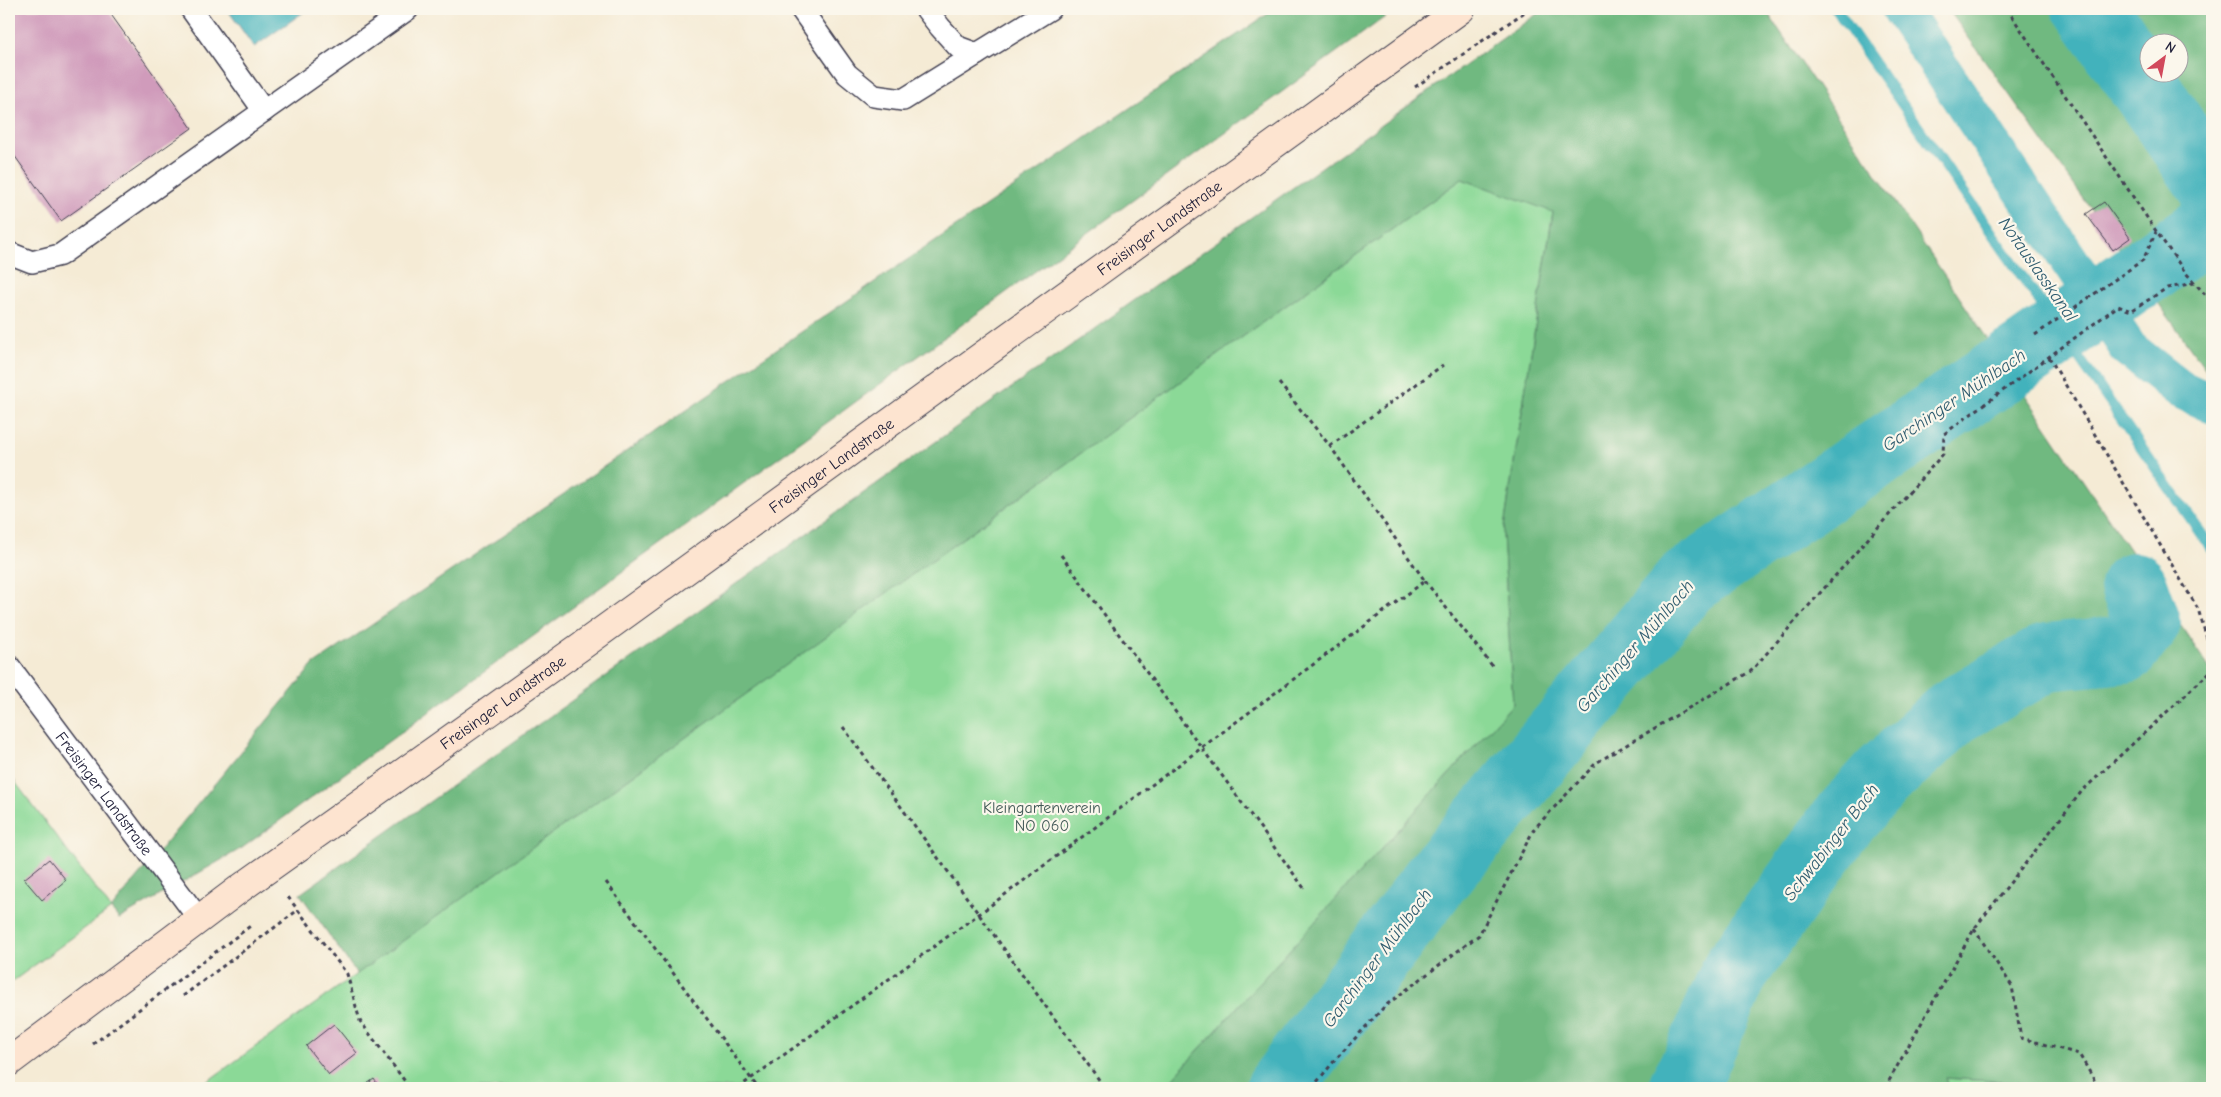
<svg xmlns="http://www.w3.org/2000/svg" width="2221" height="1097" viewBox="0 0 2221 1097" font-family="'Comic Neue',sans-serif">
<style>
.green{fill:#8bd997;stroke:#567e69}
.forest{fill:#70b980;stroke:#496e5e;fill-rule:evenodd}
.water{fill:#42b2bc;stroke:#326a7c}
.lines{fill:none;stroke-linecap:round;stroke-linejoin:round}
.stream{stroke:#42b2bc;stroke-width:11}
.canal{stroke:#42b2bc;stroke-width:39}
.river{stroke:#42b2bc;stroke-width:68}
.building{fill:#d09bbb}
.lane-casing{stroke:#424052;stroke-width:24}
.secondary-casing{stroke:#424052;stroke-width:30}
.path{stroke:#424052;stroke-width:3;stroke-dasharray:4 4;stroke-linecap:butt}
.lane{stroke:#fff;stroke-width:21}
.secondary{stroke:#fde4d0;stroke-width:28}
.labels{text-anchor:middle;stroke-width:4.5;stroke-linejoin:round;paint-order:stroke}
.street-label{font-size:16px;fill:#22223b;stroke:#fbf7ec}
.park-label{font-size:16px;fill:#425957;stroke:#fbf7ec}
.water-label{font-size:18px;font-style:italic;fill:#2f5c6f;stroke:#fbf7ec}
</style>
<rect width="100%" height="100%" fill="#fbf7ec"/>
<filter id="ink" filterUnits="userSpaceOnUse"><feTurbulence type="fractalNoise" baseFrequency=".02" numOctaves="2"/><feDisplacementMap in="SourceGraphic" scale="10" xChannelSelector="R" yChannelSelector="G"/><feConvolveMatrix kernelMatrix="1 2 1 2 8 2 1 2 1" color-interpolation-filters="sRGB"/></filter>
<filter id="wash" filterUnits="userSpaceOnUse"><feTurbulence type="fractalNoise" baseFrequency=".0096" numOctaves="4" result="noise"/><feDisplacementMap in="SourceGraphic" scale="20" xChannelSelector="R" yChannelSelector="G"/><feGaussianBlur stdDeviation="1.12" result="paint"/><feColorMatrix in="noise" values="0 0 0 0 0 0 0 0 0 0 0 0 0 0 0 0 0 1.4 0 .05"/><feComposite in="paint" operator="in"/></filter>
<g filter="url(#wash)">
<rect width="100%" height="100%" fill="#f5ebd5"/>
<g class="green">
<polygon points="1462,179 1553,211 1503,534 1513,704 1164,1088 198,1088"/>
<polygon points="9,774 111,909 9,984"/>
<polygon points="1945,1078 2022,1083 2022,1088 1948,1088"/>
</g>
<g class="forest">
<polygon points="1275,9 1396,9 242,848 119,919 111,909 313,665"/>
<polygon points="1544,9 1765,9 2212,672 2212,1088 2022,1088 2022,1083 1945,1078 1948,1088 1164,1088 1513,704 1503,534 1553,212 1462,179 357,974 300,894"/>
<path d="M1948,9H2212V378ZM2148,42H2178V72H2148Z"/>
</g>
<polygon class="water" points="227,9 308,9 254,47"/>
<g class="lines">
<g class="stream">
<polyline points="1836,9 2212,549"/>
<polyline points="2195,237 2212,249"/>
<polyline points="2113,325 2125,305 2125,286"/>
</g>
<g class="canal">
<polyline points="1901,9 2129,349 2180,389 2212,404"/>
<polyline points="2071,9 2212,212"/>
<polyline points="2113,9 2148,64"/>
<polyline points="2154,72 2212,162"/>
</g>
<g class="river">
<polyline points="1280,1088 1438,876 1687,582 2026,354 2212,225"/>
<polyline points="1682,1088 1695,1063 1735,971 1840,824 1884,775 1953,712 2047,657 2126,649 2147,622 2134,586"/>
</g>
</g>
<g id="blocks">
<g class="building">
<polygon points="9,9 107,9 192,128 61,221 9,148"/>
<polygon points="2104,202 2130,238 2113,250 2086,214"/>
<polygon points="49,859 66,880 42,900 24,879"/>
<polygon points="334,1024 357,1053 329,1075 306,1046"/>
<polygon points="374,1079 380,1088 361,1088"/>
</g>
</g>
</g>
<g filter="url(#ink)">
<use href="#blocks" fill-opacity="0" stroke="#424052" stroke-width="1"/>
<g class="lines">
<g class="lane-casing">
<g id="lane">
<polyline points="191,9 264,111"/>
<polyline points="801,9 847,74 874,96 903,100 977,54"/>
<polyline points="926,9 940,27 958,47 977,54 1050,9"/>
<polyline points="9,253 32,262 60,255 408,9"/>
<path id="s1" d="M9,666L199,919"/>
</g>
</g>
<g class="secondary-casing">
<g id="secondary">
<path id="s2" d="M9,1062L238,890L580,647L1461,9"/>
</g>
</g>
<g class="path">
<polyline points="2007,9 2156,231 2185,272 2212,302"/>
<polyline points="1415,87 1529,9"/>
<polyline points="2035,335 2143,260 2156,232"/>
<polyline points="2049,357 2198,609 2212,655"/>
<polyline points="1330,446 1443,365"/>
<polyline points="1061,555 1304,888"/>
<polyline points="1425,581 1494,668"/>
<polyline points="843,727 1105,1088"/>
<polyline points="606,882 758,1088"/>
<polyline points="288,897 347,974 360,1021 410,1088"/>
<polyline points="1974,929 2012,986 2021,1038 2079,1054 2099,1088"/>
<polyline points="183,996 298,910"/>
<polyline points="93,1044 253,924"/>
<polyline points="738,1088 979,914 1425,581 1330,446 1279,383"/>
<polyline points="1312,1088 1335,1060 1385,1006 1479,935 1534,829 1596,763 1751,671 1943,454 1944,434 2118,306 2131,311 2167,288 2195,283"/>
<polyline points="1885,1088 1974,929 2082,791 2212,670"/>
</g>
<use href="#lane" class="lane"/>
<use href="#secondary" class="secondary"/>
</g>
</g>
<g class="labels">
<g class="street-label">
<text dy="6" stroke="none"><textPath href="#s2" startOffset="1421">Freisinger Landstraße</textPath></text>
<text dy="6" stroke="none"><textPath href="#s2" startOffset="1016">Freisinger Landstraße</textPath></text>
<text dy="6" stroke="none"><textPath href="#s2" startOffset="611">Freisinger Landstraße</textPath></text>
<text dy="6" stroke="none"><textPath href="#s1" startOffset="159">Freisinger Landstraße</textPath></text>
</g>
<g class="park-label">
<text x="1042" y="813">Kleingartenverein<tspan x="1042" dy="18">NO 060</tspan></text>
</g>
<g class="water-label">
<text transform="translate(2038 269) rotate(55)" y="6">Notauslasskanal</text>
<text transform="translate(1954 400) rotate(-34)" y="6">Garchinger Mühlbach</text>
<text transform="translate(1635 646) rotate(-49)" y="6">Garchinger Mühlbach</text>
<text transform="translate(1831 842) rotate(-52)" y="6">Schwabinger Bach</text>
<text transform="translate(1377 958) rotate(-53)" y="6">Garchinger Mühlbach</text>
</g>
</g>
<rect width="2221" height="1097" fill="none" stroke="#fbf7ec" stroke-width="30"/>
<g transform="translate(2164 58) rotate(32)"><circle r="24" fill="#fbf7ec" stroke="#a4a2a5"/>
<path d="M0-4L9 19L0 12L-9 19Z" fill="#d1495b"/>
<text y="-8" font-size="14" font-weight="bold" text-anchor="middle" fill="#22223b">N</text>
</g>
</svg>
